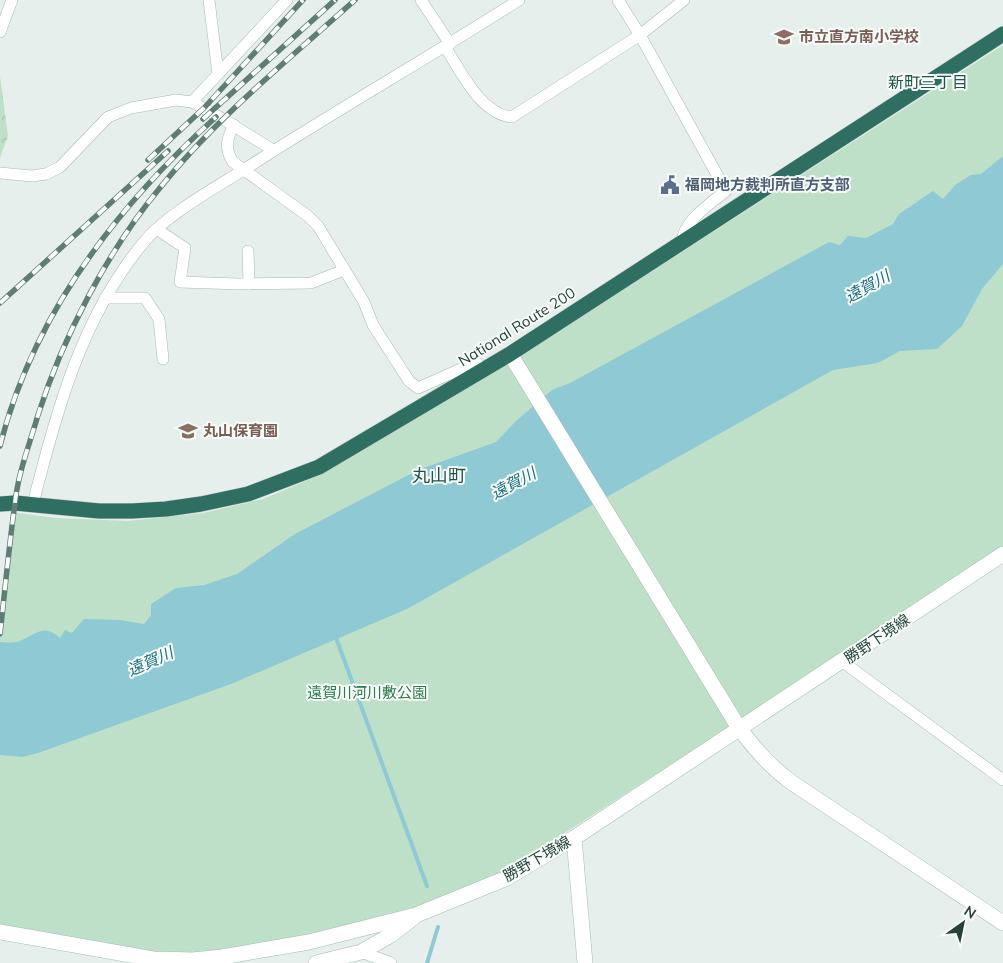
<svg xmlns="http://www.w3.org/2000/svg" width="1003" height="963" viewBox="0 0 1003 963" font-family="Mulish,'Noto Sans JP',sans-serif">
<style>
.forest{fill:url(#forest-crowns)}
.park{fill:#bfe0c8}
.water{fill:#8ec9d4}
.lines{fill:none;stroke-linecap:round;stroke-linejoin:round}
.stream{stroke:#8ec9d4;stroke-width:4}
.street-casing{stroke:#a8b8b2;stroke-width:12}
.secondary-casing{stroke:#a4bbb3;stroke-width:16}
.highway-casing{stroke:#c2cac8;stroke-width:16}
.street{stroke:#fff;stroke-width:11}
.secondary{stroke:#fff;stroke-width:15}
.highway{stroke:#2f6f62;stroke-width:15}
.rail-casing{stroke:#5f7d75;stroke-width:5.5}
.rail{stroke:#f7fbf9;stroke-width:4;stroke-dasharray:11;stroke-linecap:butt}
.labels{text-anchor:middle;stroke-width:4;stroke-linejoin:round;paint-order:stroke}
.education-label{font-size:15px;font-weight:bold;fill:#785e54;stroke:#f7fbf9;text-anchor:start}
.service-label{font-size:15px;font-weight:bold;fill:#4e5e75;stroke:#f7fbf9;text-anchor:start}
.street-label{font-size:15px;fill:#24423a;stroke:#f7fbf9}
.park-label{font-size:15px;fill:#2d7a4b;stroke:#f7fbf9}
.neighbourhood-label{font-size:16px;fill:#1f5548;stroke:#f7fbf9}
.water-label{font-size:16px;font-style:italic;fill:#1c6f80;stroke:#f7fbf9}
.quarter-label{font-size:18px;fill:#1f5548;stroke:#f7fbf9}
</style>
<defs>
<pattern id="forest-crowns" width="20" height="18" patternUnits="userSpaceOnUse" patternTransform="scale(1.25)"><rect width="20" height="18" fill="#bfe0c8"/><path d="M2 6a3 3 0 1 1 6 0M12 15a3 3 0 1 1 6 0" fill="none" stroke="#a4c1ad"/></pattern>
</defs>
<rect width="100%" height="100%" fill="#e6efeb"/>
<polygon class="forest" points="0,76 8,136 0,158"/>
<polygon class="park" points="1003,45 1003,546 712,738 504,872 438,901 305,937 195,953 143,951 0,925 0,616 11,512 56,518 128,521 203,513 263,499 320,475 524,354"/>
<path class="water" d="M1003,156V264L982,289L962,326L937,349L900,351L878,363L833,370L407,609L231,684L38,753L22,757L0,755V642C5,642 11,643 16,642C34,638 41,621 60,638L65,630L72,633L84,619L120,620L144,624L151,615V604L176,588L204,585L237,574L295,534L418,470L496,442L516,421L552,390L570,383L829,242L840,245L848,236L866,238L893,224L899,214L933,191L943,199L955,185L971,175L981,174Z"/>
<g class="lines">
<g class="stream">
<polyline points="335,635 427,886"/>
<polyline points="427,963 438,927"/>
</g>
<g class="street-casing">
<g id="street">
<polyline points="209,0 218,74"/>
<polyline points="421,0 450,44"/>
<path d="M618,0L640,35L726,191C713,201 680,224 683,242"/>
<polyline points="0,32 12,0"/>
<path d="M445,47C461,71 480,114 512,117L640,35L684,0"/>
<polyline points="192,102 287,0"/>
<path d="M234,125C227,138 224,149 233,162L308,216L318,226L364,302L373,325L409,381L418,388L470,365L478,364L484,369"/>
<polyline points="0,173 32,176 46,174 60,167 108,117 131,108 176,100 192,102 223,119 273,150"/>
<polyline points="158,230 185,248 180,282 239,284 311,283 344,270"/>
<polyline points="248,251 249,284"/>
<polyline points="105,298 145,298 159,319 163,359"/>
<path d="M33,504C56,412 82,316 144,242C166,215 215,188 245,169C335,111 428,58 519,0"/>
<polyline points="843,662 1003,780"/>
<polyline points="361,952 391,963"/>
</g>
</g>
<g class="secondary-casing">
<g id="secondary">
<path d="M510,354L739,728C756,750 771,768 794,784L1003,923"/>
<polyline points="574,838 585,963"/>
<polyline points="0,932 153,959 193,960 222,957 309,942 416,915 507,878 574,838 1003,554"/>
<polyline points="316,963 361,952 391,935 413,918"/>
</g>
</g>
<g class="highway-casing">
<polyline id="highway" points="0,504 15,503 99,511 132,511 166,509 201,504 248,494 319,467 510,354 1003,34"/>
</g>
<use href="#street" class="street"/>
<use href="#secondary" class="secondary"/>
<use href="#highway" class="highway"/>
<g class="rail-casing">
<g id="rail">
<polyline points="203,119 335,0"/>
<polyline points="148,160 204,108 303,0"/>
<polyline points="0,303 168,151"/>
<path d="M0,446C33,315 117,206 216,117"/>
<path d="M0,634C5,590 9,546 15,503C18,473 30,443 38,415C63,337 107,252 159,189C216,118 288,60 355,0"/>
</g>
</g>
<use href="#rail" class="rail"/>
</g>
<defs>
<g id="school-bare" transform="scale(1.5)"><path d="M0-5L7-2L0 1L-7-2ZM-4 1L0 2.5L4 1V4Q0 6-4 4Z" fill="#8d6e63" stroke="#f7fbf9" stroke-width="2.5" paint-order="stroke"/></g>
<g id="civic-bare" transform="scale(1.5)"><path d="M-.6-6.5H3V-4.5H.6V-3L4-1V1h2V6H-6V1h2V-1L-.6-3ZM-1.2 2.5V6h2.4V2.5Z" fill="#5c6f8a" stroke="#f7fbf9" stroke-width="2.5" paint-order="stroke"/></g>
</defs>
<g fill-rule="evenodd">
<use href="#school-bare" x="784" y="37"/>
<use href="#civic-bare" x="670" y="185"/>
<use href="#school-bare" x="188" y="431"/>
</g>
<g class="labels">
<g class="education-label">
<text x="799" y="42">市立直方南小学校</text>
<text x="203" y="436">丸山保育園</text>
</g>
<g class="service-label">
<text x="685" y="190">福岡地方裁判所直方支部</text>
</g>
<g class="street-label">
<text transform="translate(517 327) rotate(-32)" y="5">National Route 200</text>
<text transform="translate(877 639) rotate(-34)" y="5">勝野下境線</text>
<text transform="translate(537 859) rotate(-30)" y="5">勝野下境線</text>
</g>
<g class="park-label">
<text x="367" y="698">遠賀川河川敷公園</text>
</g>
<g class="neighbourhood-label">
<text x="928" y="88">新町三丁目</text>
</g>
<g class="water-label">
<text transform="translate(867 286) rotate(-29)" y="6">遠賀川</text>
<text transform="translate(513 483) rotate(-28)" y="6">遠賀川</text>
<text transform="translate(150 661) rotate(-24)" y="6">遠賀川</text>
</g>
<g class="quarter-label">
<text x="439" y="482">丸山町</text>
</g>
</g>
<g transform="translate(963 923) rotate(33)" stroke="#f7fbf9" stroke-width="4" paint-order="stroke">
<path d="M0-4L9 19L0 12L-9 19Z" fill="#24423a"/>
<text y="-8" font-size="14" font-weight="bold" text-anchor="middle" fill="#24423a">N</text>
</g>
</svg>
